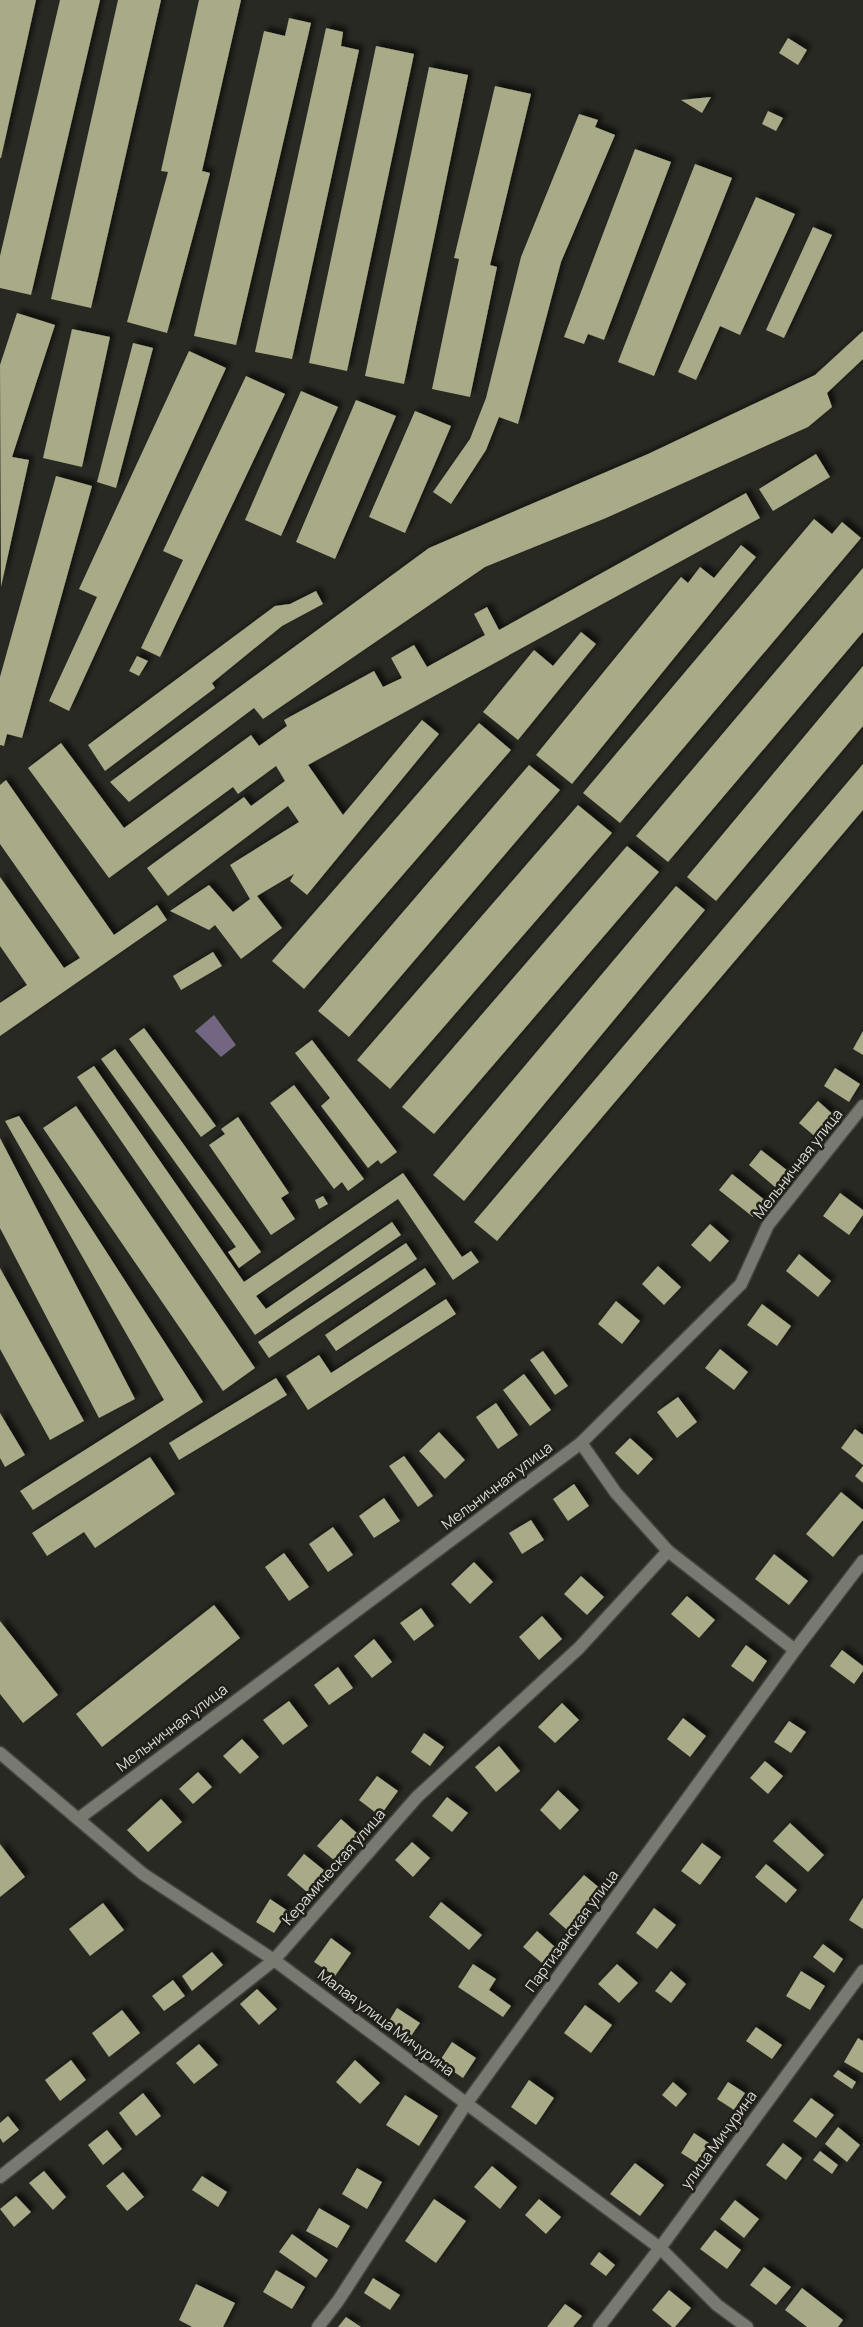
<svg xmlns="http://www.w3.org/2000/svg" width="863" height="2327" viewBox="0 0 863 2327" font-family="Manrope,sans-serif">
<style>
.water{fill:#726683}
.building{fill:#a9aa88;filter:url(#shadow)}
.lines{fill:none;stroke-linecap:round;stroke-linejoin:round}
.minor-casing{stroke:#454540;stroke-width:15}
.minor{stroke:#787970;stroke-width:12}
.labels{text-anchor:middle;stroke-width:5;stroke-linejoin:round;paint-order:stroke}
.street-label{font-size:15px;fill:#d9d9d5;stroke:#1f1f18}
</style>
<defs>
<filter id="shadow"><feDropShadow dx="4.5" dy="-4.5" stdDeviation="2.5" flood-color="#0009"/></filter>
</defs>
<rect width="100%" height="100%" fill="#282922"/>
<polygon class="water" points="214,1015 236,1045 221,1057 195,1031"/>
<g class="building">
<polygon points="0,0 36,0 1,158 0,158"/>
<polygon points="60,0 100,0 31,295 0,288 0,256"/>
<polygon points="118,0 161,0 91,308 51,299"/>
<polygon points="199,0 241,0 202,171 210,173 167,333 127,322 168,172 161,171"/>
<polygon points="289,18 311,23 236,345 194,336 264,31 285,36"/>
<polygon points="326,28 343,32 341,46 359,50 292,359 255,352"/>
<polygon points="788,38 807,50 798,65 779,53"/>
<polygon points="376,46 414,54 347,371 309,363"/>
<polygon points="429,67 468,75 404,384 365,376"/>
<polygon points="495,86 531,94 490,265 497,267 470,397 432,389 459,259 454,258"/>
<polygon points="711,97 702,113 681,100"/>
<polygon points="768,111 783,118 776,131 762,124"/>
<polygon points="579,114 598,120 595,127 615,135 561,262 518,424 499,417 486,450 451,504 433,492 470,439 486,398 521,257"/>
<polygon points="635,149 671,162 604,340 588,334 584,344 564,337"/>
<polygon points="695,164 732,178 654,376 618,362"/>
<polygon points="756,197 795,214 740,335 720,326 696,380 678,372"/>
<polygon points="813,227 832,235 784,338 766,330"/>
<polygon points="17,313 55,325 12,457 29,460 1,587 0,365"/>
<polygon points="72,329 110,337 82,467 43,458"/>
<polygon points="863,331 863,359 827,393 832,407 808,427 606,518 485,567 263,719 254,708 129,802 110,782 429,548 648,454 815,375"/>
<polygon points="133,343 153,348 116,488 97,482"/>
<polygon points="189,351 226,368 69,711 49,701 97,597 79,589"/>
<polygon points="246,376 285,394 160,657 141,648 183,560 163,551"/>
<polygon points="301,391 338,407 281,536 245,520"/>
<polygon points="356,400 396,416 335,559 296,542"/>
<polygon points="415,411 451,426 405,533 369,517"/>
<polygon points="816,454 830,477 773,511 759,489"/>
<polygon points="56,476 92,486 22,738 7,734 4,746 0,745 0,677"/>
<polygon points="746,493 760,518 308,765 343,815 422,720 439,734 307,895 290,881 294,874 257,896 282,928 241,959 215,925 209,930 170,911 209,885 233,912 250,899 230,865 299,822 288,806 168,896 147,868 244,797 251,806 285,781 276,766 238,794 233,787 109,878 28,768 61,743 124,828 251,735 259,746 287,726 284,720 374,671 383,687 402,678 391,658 414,645 427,667 485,635 474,614 487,607 499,630"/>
<polygon points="814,519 832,534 842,522 861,538 620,823 583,793"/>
<polygon points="741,545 756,557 572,784 536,755 681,577 688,583 700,567 714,578"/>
<polygon points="863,568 863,632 668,862 636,836"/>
<polygon points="316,591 323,604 282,626 212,683 215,688 105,771 88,745 275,606 290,604"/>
<polygon points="581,632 596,644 518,740 483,712 534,650 553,666"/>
<polygon points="137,656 148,661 139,676 129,671"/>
<polygon points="863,666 863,726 716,901 687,877"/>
<polygon points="479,723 511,750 304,989 272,961"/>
<polygon points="863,764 863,810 497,1241 474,1222"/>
<polygon points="529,765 560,790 349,1037 318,1011"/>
<polygon points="6,780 114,935 157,905 167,920 0,1036 0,1003 27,985 0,946 0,877 64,968 80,958 0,844 0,785"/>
<polygon points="578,805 612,833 390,1089 357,1060"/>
<polygon points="627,846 659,872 434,1134 402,1107"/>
<polygon points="676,886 705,910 464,1201 433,1175"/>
<polygon points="213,952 222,966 181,990 173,976"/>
<polygon points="144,1028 216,1126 201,1137 129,1039"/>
<polygon points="863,1031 863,1055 853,1049"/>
<polygon points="312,1040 397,1152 381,1164 378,1160 368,1168 321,1106 330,1098 295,1053"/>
<polygon points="115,1049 261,1252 239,1268 228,1252 236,1247 101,1059"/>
<polygon points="94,1066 244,1282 403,1173 462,1257 471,1251 479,1262 453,1280 398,1199 256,1296 266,1309 392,1222 401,1235 255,1335 77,1077"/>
<polygon points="835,1068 860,1084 849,1102 824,1086"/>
<polygon points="294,1085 364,1179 348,1191 342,1182 334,1189 270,1103"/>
<polygon points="818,1101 837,1118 818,1139 799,1123"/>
<polygon points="76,1106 255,1368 223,1391 43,1128"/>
<polygon points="19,1116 203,1402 33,1510 20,1491 164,1400 5,1121"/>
<polygon points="238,1117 289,1193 281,1198 295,1219 271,1235 209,1145 225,1134 221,1129"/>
<polygon points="0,1138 135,1399 99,1418 0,1228"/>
<polygon points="761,1150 788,1171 775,1187 749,1165"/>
<polygon points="732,1174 766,1201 753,1217 719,1190"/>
<polygon points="840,1193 863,1210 863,1215 849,1235 823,1216"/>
<polygon points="323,1196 328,1204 319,1209 315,1200"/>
<polygon points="710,1224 729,1241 710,1262 691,1245"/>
<polygon points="406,1243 417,1259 269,1358 258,1342"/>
<polygon points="799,1254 831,1281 818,1297 786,1271"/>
<polygon points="658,1266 681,1287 664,1305 642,1284"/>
<polygon points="0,1268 84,1421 50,1440 0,1349"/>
<polygon points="425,1268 436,1284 336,1351 325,1335"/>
<polygon points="446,1299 456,1314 308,1410 286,1376 319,1355 331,1373"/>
<polygon points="616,1301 640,1321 622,1344 598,1324"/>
<polygon points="762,1304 791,1326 777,1346 747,1325"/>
<polygon points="720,1349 748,1372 734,1390 705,1368"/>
<polygon points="543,1351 568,1386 555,1395 530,1360"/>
<polygon points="524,1374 551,1410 530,1426 503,1390"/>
<polygon points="276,1378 287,1395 179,1460 169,1443"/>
<polygon points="678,1397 697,1422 677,1438 657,1412"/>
<polygon points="496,1403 518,1435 498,1449 476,1417"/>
<polygon points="0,1413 25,1455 5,1467 0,1458"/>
<polygon points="855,1429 863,1435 863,1465 841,1448"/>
<polygon points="439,1432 465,1460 445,1479 419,1451"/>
<polygon points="630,1438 653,1459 638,1475 615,1453"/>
<polygon points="404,1456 433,1496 418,1507 389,1466"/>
<polygon points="150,1457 175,1494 95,1548 84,1532 47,1556 32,1533"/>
<polygon points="863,1466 863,1483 855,1476"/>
<polygon points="574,1484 589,1506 568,1521 553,1499"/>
<polygon points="841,1492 863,1510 863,1520 833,1557 806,1534"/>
<polygon points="384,1498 400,1521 374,1538 359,1516"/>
<polygon points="531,1520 544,1540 522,1554 509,1533"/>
<polygon points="333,1527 353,1555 328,1572 309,1544"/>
<polygon points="284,1553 309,1587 289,1601 265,1567"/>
<polygon points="774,1554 808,1581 789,1605 755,1579"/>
<polygon points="474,1562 493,1582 470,1604 451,1584"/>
<polygon points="581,1576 604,1597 587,1615 564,1594"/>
<polygon points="687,1596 715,1620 699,1638 671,1614"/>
<polygon points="214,1605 240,1638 102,1747 76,1714"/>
<polygon points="421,1608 434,1626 414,1641 400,1623"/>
<polygon points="542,1616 562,1639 539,1660 519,1637"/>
<polygon points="0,1621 58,1695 23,1723 0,1694"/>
<polygon points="374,1639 392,1662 372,1678 354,1656"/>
<polygon points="746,1645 767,1661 753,1682 731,1666"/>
<polygon points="842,1650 863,1666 863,1671 854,1684 830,1666"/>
<polygon points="338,1667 353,1688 329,1705 314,1685"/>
<polygon points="289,1701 308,1726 283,1745 263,1720"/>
<polygon points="562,1703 579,1720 555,1743 538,1727"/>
<polygon points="683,1718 706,1736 690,1757 667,1739"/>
<polygon points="789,1721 806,1732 791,1753 774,1742"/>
<polygon points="424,1733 444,1747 430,1766 411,1752"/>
<polygon points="242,1739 259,1757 240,1774 223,1756"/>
<polygon points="499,1746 520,1771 496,1792 475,1767"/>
<polygon points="765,1761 783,1776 768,1794 750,1778"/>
<polygon points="198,1772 212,1787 193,1804 179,1789"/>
<polygon points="377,1776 398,1791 380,1816 359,1800"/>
<polygon points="558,1790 579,1810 560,1830 540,1810"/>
<polygon points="447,1797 468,1813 452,1832 432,1816"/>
<polygon points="161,1799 182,1822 148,1852 127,1830"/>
<polygon points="341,1819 358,1834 335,1861 317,1846"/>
<polygon points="790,1823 824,1855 808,1872 773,1841"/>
<polygon points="412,1842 430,1858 413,1877 395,1860"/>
<polygon points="702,1843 721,1857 700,1885 681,1871"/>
<polygon points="0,1844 25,1877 0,1897"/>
<polygon points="304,1854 325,1871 307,1892 287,1875"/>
<polygon points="766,1864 797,1890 786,1903 755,1877"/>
<polygon points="584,1875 602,1890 567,1930 549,1914"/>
<polygon points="863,1898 863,1929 849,1920"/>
<polygon points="270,1899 288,1911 274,1933 256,1922"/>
<polygon points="441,1902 482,1935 469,1950 429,1917"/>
<polygon points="103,1903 124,1930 90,1956 69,1929"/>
<polygon points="654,1908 676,1925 657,1949 636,1933"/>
<polygon points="537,1931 555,1947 542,1963 523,1947"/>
<polygon points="331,1938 351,1953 335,1976 314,1962"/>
<polygon points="823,1944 843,1959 834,1973 813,1957"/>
<polygon points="212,1952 223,1965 192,1991 182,1976"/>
<polygon points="473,1964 496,1979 489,1990 511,2006 503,2017 458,1987"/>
<polygon points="617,1964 638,1983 619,2003 598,1984"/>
<polygon points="671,1971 686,1984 671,2003 655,1991"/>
<polygon points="801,1971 825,1986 810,2010 786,1996"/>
<polygon points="173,1980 185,1996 164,2011 152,1996"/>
<polygon points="257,1989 277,2009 259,2025 240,2004"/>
<polygon points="585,2005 612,2025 591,2053 564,2033"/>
<polygon points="397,2008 420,2023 411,2036 389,2021"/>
<polygon points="122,2010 140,2033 109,2057 92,2033"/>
<polygon points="756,2027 782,2045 772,2059 746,2041"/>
<polygon points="858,2038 863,2041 863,2073 844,2062"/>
<polygon points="452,2042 476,2058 463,2078 439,2062"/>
<polygon points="199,2044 218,2065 194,2084 176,2063"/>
<polygon points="71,2060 86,2080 60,2101 45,2080"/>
<polygon points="355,2060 380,2083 360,2104 336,2082"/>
<polygon points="838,2070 856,2082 852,2089 833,2076"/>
<polygon points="529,2080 554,2098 536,2125 511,2107"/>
<polygon points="673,2082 687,2094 676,2107 662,2095"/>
<polygon points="728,2082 745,2093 734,2110 717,2099"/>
<polygon points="143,2093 161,2116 136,2136 119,2113"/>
<polygon points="405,2095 438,2116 419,2146 386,2125"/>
<polygon points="811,2098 834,2115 816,2138 793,2121"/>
<polygon points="8,2116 19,2130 3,2143 0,2138 0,2123"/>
<polygon points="838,2127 860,2145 847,2162 825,2144"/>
<polygon points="107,2130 122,2149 103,2165 88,2145"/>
<polygon points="694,2133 709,2143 697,2163 681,2153"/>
<polygon points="783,2143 802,2158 786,2180 766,2165"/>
<polygon points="820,2151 838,2165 832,2174 813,2160"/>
<polygon points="635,2163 664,2185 640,2216 610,2194"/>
<polygon points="492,2166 517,2187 500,2209 474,2187"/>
<polygon points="357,2168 382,2182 367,2209 342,2194"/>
<polygon points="44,2171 66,2197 53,2210 29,2183"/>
<polygon points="123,2172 144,2197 127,2211 106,2186"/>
<polygon points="202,2176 227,2192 218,2207 192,2190"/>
<polygon points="16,2196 31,2212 14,2227 0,2209"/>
<polygon points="434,2199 466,2221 436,2263 405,2241"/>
<polygon points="539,2199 561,2217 546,2234 525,2215"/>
<polygon points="735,2200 759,2219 744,2238 720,2219"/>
<polygon points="319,2208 350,2226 337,2248 306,2231"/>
<polygon points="715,2230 741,2250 727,2269 700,2249"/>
<polygon points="292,2234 328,2260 316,2278 279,2252"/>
<polygon points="599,2252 615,2265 606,2276 590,2264"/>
<polygon points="764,2267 791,2287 776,2305 750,2285"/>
<polygon points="276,2270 305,2287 292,2309 263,2292"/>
<polygon points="373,2278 400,2295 390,2310 364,2293"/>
<polygon points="196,2284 235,2303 223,2327 192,2327 179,2320"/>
<polygon points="802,2288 843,2320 838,2327 807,2327 785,2310"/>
<polygon points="669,2290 691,2308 675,2327 672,2327 652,2310"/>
<polygon points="565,2304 582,2316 573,2327 547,2327"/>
<polygon points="346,2317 361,2327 338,2327"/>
</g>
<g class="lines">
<g class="minor-casing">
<g id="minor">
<polyline points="581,1443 616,1493 668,1551 795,1650"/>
<polyline points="0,1753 143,1874 274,1960 660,2248 717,2305 747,2327"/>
<polyline points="78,1819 581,1443 741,1284 768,1225 863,1106"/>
<polyline points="0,2177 274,1960 417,1797 579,1648 668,1551"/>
<polyline points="318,2327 338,2301 466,2104 795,1650 863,1561"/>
<polyline points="599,2327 660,2248 863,1971"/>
</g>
</g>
<use href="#minor" class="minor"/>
</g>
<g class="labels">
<g class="street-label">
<text transform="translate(798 1164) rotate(-52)" y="5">Мельничная улица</text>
<text transform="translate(497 1486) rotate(-37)" y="5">Мельничная улица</text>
<text transform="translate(172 1728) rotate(-37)" y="5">Мельничная улица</text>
<text transform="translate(334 1867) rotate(-49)" y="5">Керамическая улица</text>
<text transform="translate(572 1931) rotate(-54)" y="5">Партизанская улица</text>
<text transform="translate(386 2023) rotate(37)" y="5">Малая улица Мичурина</text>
<text transform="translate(719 2140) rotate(-54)" y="5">улица Мичурина</text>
</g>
</g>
</svg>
